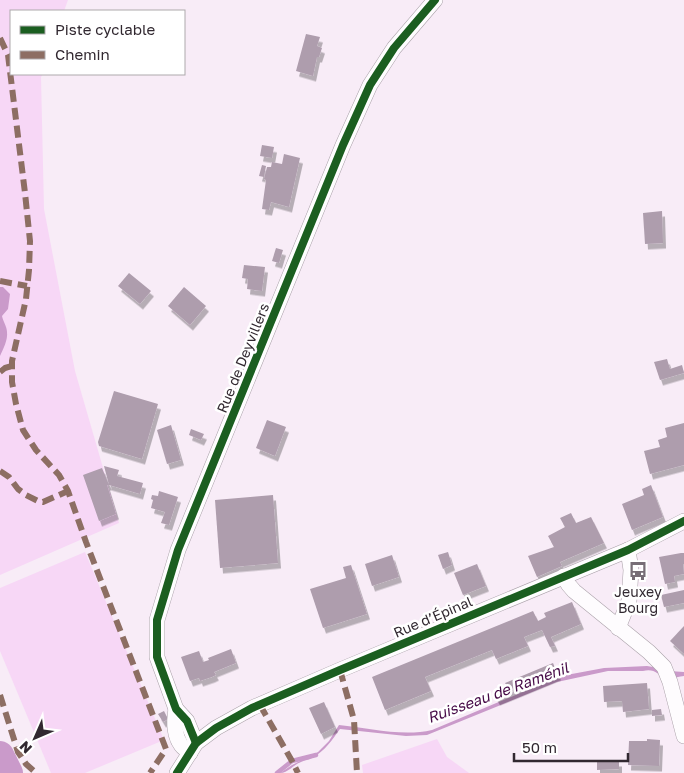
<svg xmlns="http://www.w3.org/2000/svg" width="684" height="773" viewBox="0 0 684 773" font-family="'Golos Text',sans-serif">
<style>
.green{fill:#f7d7f6}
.water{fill:#ca9aca}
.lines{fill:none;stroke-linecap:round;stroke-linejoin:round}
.stream{stroke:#ca9aca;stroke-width:4.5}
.river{stroke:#ca9aca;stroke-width:28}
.building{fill:#ae9dad;filter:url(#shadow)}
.minor-casing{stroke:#aaa1a9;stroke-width:16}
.minor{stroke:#fefcfe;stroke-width:15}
.quiet{stroke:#8d6e63;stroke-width:6;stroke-dasharray:12 6;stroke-linecap:butt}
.cycleway-casing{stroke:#fff;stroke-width:11}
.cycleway{stroke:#1b5e20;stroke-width:8}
.labels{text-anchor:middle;stroke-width:5;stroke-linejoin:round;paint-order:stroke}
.street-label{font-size:14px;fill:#312830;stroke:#fff}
.poi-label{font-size:14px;fill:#312830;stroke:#fff}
.water-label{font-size:15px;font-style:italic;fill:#460a47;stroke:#fff}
</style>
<defs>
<filter id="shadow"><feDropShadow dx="3" dy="5.5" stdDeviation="0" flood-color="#0004"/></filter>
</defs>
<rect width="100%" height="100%" fill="#f8ecf7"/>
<g class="green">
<polygon points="0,0 68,0 64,11 11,11 11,74 43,74 41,77 44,209 75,371 119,523 0,575"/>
<polygon points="85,552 164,740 85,773 51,773 0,651 0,588"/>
<polygon points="437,739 447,757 469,773 363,773 362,765"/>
</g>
<g class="water">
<path d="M0,287H3L10,294L8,309L2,316C3,321 7,327 7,332C8,340 3,349 0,356Z"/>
<path d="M647,666L653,667L669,671L684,672V676C678,676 672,680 667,678C657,675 655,668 643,671H608L557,682L427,735L406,736L340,729C332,740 325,751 312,758C309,760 305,760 301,762C293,765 288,773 280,773L292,765L318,752L329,741L339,725C368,728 403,737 432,730L561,676L604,668Z"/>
</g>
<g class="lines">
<polyline class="stream" points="277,773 292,761 316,755"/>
<polyline class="river" points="0,755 9,773"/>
</g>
<g class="building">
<polygon points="306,34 320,37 317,46 322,48 319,57 317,57 313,76 296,71"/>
<polygon points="262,145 274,147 272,158 260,156"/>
<polygon points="284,154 300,158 289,207 271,202 269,210 262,209 266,180 264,179 267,167 271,167 272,162 282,164"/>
<polygon points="262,165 266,166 264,177 259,176"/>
<polygon points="662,211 663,243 645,244 643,213"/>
<polygon points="276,248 283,250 279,263 272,261"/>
<polygon points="244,265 265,267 262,291 247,289 248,279 242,278"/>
<polygon points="129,273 151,291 140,304 118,286"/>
<polygon points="184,287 206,306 190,325 168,306"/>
<polygon points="667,359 670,369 682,365 684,373 660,380 654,362"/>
<polygon points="114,391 158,404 142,459 99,446 98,442"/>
<polygon points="267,420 286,427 275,456 256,448"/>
<polygon points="684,423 684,465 650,474 644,451 660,447 658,440 667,437 665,428"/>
<polygon points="171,425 181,460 167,464 157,430"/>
<polygon points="191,429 204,434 201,440 189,435"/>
<polygon points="104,466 119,470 117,476 143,483 140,494 109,485 107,485 116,514 99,521 83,475 102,468 109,485"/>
<polygon points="651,485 663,517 632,530 622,504 644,495 642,489"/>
<polygon points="159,491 178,497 169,525 161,523 165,512 151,508 153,500 151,499 152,495 158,496"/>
<polygon points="273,495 278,563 220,568 215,500"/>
<polygon points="571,513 576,523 591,517 604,543 560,562 562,566 537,577 528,556 554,547 548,536 565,527 560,518"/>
<polygon points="448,552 452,565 443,569 438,555"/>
<polygon points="681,553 684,553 684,564 683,564 684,574 674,576 675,582 665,584 659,557"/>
<polygon points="392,555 399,577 372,586 365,564"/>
<polygon points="477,564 486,586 463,595 454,573"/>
<polygon points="351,565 367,614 323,628 310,589 346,578 343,567"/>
<polygon points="684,590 684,603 664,607 661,595"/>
<polygon points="572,602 581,624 551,637 555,646 550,647 542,630 524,637 528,646 496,659 492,650 425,677 431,691 385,710 372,677 533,611 538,621 546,617 544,613"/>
<polygon points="684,626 684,654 670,641"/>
<polygon points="231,649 236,663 214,672 216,675 212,677 200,681 199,678 190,681 181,657 199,651 203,662 209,660 208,658"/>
<polygon points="553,663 558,675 497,700 493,692 507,686 505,683"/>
<polygon points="647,683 649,709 623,712 622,701 604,702 603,686"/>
<polygon points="324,702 335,727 321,734 309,708"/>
<polygon points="661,709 662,715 652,716 652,710"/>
<polygon points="164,711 168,719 163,722 158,714"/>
<polygon points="647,739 660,740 659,766 628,765 629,741 647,741"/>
<polygon points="597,761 619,761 619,769 597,770"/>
</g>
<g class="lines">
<g class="minor-casing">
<g id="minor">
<polyline points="564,576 568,584 574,591 649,652 664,667 670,682 684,736"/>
<polyline points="618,628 629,601 631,570 628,550"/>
<path d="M176,709C174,720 174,735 181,745C183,748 187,750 190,753"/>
<polyline points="196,743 187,721 176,709 157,657 157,620 178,550 343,145 370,85 394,48 435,0"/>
<polyline points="177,773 196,743 216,728 252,708 340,670 628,550 684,521"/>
</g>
</g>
<use href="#minor" class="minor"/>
<g class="quiet">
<polyline points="0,38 8,55 25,193 30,241 29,270 26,299 12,361 12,382 16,404 23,430 36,450 59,475 68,491 86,542 166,749 150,773"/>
<polyline points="0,281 27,286"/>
<polyline points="0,372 5,368 12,366"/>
<polyline points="0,471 9,477 18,489 26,495 38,501 43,502 68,491"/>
<polyline points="340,670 354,720 357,773"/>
<polyline points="0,695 18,752 26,764 36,773"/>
<polyline points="260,705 292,761 298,773"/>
</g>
<g class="cycleway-casing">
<g id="cycleway">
<polyline points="196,743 187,721 176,709 157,657 157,620 178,550 343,145 370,85 394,48 435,0"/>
<polyline points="177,773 196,743 216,728 252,708 340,670 628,550 684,521"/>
</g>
</g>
<use href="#cycleway" class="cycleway"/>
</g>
<defs>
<g id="bus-bare" transform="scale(1.5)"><path d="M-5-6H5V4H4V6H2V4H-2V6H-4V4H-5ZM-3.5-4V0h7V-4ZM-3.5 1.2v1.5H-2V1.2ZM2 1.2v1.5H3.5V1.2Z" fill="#776d76" stroke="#fff" stroke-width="2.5" paint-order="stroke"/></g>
</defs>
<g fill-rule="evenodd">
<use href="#bus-bare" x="638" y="571"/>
</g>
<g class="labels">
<g class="street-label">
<text transform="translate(243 358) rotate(-68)" y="5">Rue de Deyvillers</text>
<text transform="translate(433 617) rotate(-23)" y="5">Rue d’Épinal</text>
</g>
<g class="poi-label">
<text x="638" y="597">Jeuxey<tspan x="638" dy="16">Bourg</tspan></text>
</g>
<g class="water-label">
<text transform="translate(498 693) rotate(-20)" y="5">Ruisseau de Raménil</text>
</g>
</g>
<rect x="10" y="10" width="175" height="65" fill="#ffffff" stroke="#ada9ac"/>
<rect x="20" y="26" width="25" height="8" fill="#1b5e20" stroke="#ada9ac"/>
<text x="55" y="35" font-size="15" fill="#312830">Piste cyclable</text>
<rect x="20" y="51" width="25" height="8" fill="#8d6e63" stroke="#ada9ac"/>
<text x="55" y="60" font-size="15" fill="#312830">Chemin</text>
<g transform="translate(35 738) rotate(225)" stroke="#ffffff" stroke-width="4" paint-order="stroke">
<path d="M0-4L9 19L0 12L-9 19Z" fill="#312830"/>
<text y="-8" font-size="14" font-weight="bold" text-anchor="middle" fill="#312830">N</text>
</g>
<path d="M514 753v8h114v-8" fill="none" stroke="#312830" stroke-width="2.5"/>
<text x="522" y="753" font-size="15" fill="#312830" stroke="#ffffff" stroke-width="4" paint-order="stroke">50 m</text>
</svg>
